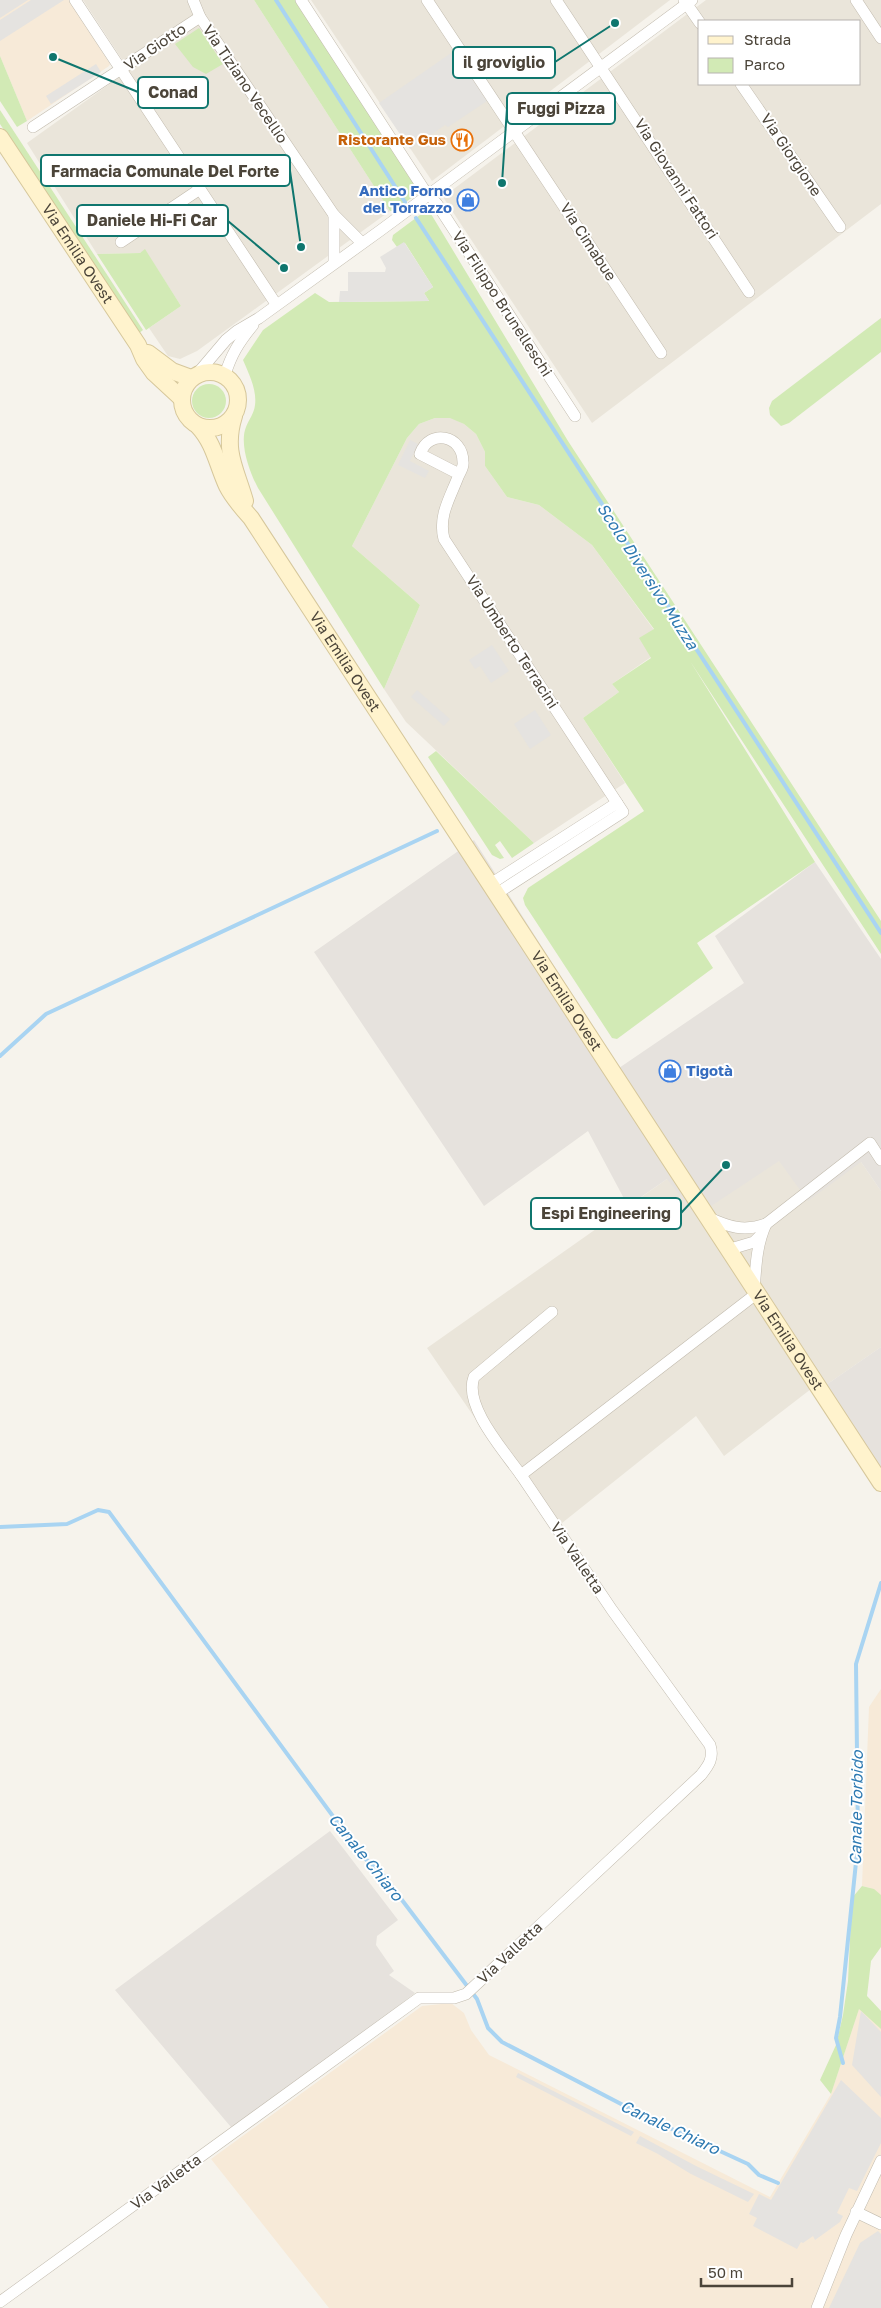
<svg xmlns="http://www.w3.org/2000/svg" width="881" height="2308" viewBox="0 0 881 2308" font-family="'Golos Text',sans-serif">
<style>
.residential{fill:#eae5da;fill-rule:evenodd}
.commercial{fill:#f7ead8}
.industrial{fill:#e6e2dd}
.green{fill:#d2eab5}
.parking{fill:#e5e3e0}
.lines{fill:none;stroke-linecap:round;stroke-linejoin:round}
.stream{stroke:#a9d4f2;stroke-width:4}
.street-casing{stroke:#c2bbae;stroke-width:12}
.secondary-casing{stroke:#d6c79b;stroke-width:18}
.street{stroke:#fff;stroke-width:11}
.secondary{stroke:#fff3cd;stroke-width:16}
.labels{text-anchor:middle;stroke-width:4;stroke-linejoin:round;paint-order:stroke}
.street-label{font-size:15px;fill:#4b4439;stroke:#fff}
.food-label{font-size:15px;font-weight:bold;fill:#c56008;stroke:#fff;text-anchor:end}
.shop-label{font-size:15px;font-weight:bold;fill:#366cbe;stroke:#fff;text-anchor:end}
.water-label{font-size:16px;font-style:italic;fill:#2e7ab2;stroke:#fff}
.leader{fill:none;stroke:#0f766e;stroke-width:2}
.callout-dot{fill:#0f766e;stroke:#fff;stroke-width:2}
.callout{fill:#fff;stroke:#0f766e;stroke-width:2}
.callout-label{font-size:16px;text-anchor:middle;font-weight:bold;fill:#4b4439}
</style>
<rect width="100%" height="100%" fill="#f6f3ec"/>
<g class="residential">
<polygon points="83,0 254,0 390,211 197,351 180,359 168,356 149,328 181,306 145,250 140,253 97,254 27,143 129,70"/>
<polygon points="311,0 670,0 432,181"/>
<path d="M706,0H881V204L592,423L443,197ZM700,21H860V84H700Z"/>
<polygon points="450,417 464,424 476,434 485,452 485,466 507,497 539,505 592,545 654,630 651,657 612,684 619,692 583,718 625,783 534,843 406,722 384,689 420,605 352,546 407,438 419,424 435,418"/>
<polygon points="779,1161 861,1162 881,1191 881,1347 826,1385 811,1389 724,1456 696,1416 552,1531 427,1348 667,1179"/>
</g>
<g class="commercial">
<polygon points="0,0 69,0 110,64 109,66 27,121 0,56"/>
<polygon points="881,1689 881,1898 870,1888 862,1886 869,1707"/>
<polygon points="451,2003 464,2013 471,2030 489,2055 770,2197 831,2094 859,2008 881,2029 881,2308 329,2308 211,2159 422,2006"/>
</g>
<g class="industrial">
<polygon points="474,840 619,1068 744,983 715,936 815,862 881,959 881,1191 861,1162 808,1201 779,1161 696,1216 667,1179 628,1206 588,1131 484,1206 314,952"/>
<polygon points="881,1347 881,1468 826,1385"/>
<polygon points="330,1831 398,1920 377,1936 376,1945 394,1971 389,1975 415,1993 236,2133 115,1990"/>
</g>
<g class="green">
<polygon points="254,0 297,0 418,186 418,193 394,211 390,211"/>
<polygon points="199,28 223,64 206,74 193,67 175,44"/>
<polygon points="0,56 27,121 17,127 0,101"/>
<polygon points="0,110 143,330 138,334 0,124"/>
<path d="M428,209L568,441L881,921V954L690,661L815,862L697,943L713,968L617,1039L612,1038L525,905L523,898L528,888L644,811L583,718L619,692L612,684L651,658L639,638L654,629L592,545L539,505L507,497L485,466V452L476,434L464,424L450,418H435L419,424L407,438L352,546L420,605L384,689L258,488C250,473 239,444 246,427C249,419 254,414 255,405C257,390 249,374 243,360L263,330L315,293L329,302L429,301L424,293L433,287L405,243L397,247L392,240L393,235Z"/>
<polygon points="145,249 181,306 146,330 97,254 140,253"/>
<polygon points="881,318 881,352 789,423 781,426 770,415 769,408 772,401"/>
<circle cx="209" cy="401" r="17"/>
<polygon points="436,751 534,843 512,858 500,841 495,845 504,858 500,859 492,855 428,757"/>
<polygon points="862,1886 874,1889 881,1895 881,1947 871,1961 867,1996 881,2011 881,2029 859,2009 831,2094 820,2080 836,2045 843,2015 848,1981 852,1898"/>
</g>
<g class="parking">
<polygon points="0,0 28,0 0,18"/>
<polygon points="31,0 64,0 0,41 0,20"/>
<polygon points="454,51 487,101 448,127 445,125 410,149 379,103"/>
<polygon points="96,64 101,72 51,104 46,96"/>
<polygon points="404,242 433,287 424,293 429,301 339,302 340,291 348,291 348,272 385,272 386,268 380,257"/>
<polygon points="410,440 418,444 410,461 429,471 425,478 398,465"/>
<polygon points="492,645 509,671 491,683 480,666 475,669 469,660"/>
<polygon points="417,690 450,719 444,726 411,697"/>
<polygon points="535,710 551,735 530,749 514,724"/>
<polygon points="861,2011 881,2032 881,2097 852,2065"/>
<polygon points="518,2073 634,2132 631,2136 516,2077"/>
<polygon points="841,2080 881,2118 881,2143 857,2191 849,2188 837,2213 843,2216 840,2222 815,2240 813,2236 803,2243 801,2242 797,2249 753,2226 757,2218 749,2214 759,2194 771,2200"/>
<polygon points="640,2136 696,2166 754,2194 748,2202 691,2174 658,2154 636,2143"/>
<polygon points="878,2231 881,2234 881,2308 829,2308 860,2243"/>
</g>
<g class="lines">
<g class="stream">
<polyline points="276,0 405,202"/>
<polyline points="416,218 881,933"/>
<polyline points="0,1056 46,1014 437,831"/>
<polyline points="0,1527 67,1524 98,1510 109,1512 363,1857 380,1871 477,1999 488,2028 502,2042 648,2118 748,2164 759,2175 778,2183"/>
<polyline points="843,2063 836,2038 840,2017 858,1843 856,1664 881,1583"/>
</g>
<g class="street-casing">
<g id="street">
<polyline points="75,0 276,304"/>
<polyline points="193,0 200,17 334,215 362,243"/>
<polyline points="301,0 423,188 437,204 575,416"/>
<polyline points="427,0 661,353"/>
<polyline points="556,0 749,292"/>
<polyline points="684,0 700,23"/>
<polyline points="856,0 881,38"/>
<polyline points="741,84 840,227"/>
<polyline points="33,127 200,17"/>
<polyline points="334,215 334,263"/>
<polyline points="121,242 200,189"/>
<polyline points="198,373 226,340 237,331 259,318 381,230 692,0"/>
<path d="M225,375C231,355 239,342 253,325"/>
<path d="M459,474L420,454C429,428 463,435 463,462C464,467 460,472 458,477C450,498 438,516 444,539L623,812L496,894"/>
<polyline points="489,885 617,803"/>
<path d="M707,1217C729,1227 744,1232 766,1224L870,1143L881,1160"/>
<polyline points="727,1250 754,1242 760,1236"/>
<path d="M754,1291C756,1267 756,1246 766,1224"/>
<path d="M521,1475C505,1452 463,1406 474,1377L552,1312"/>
<polyline points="856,2212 881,2224"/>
<path d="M0,2302L419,1998H454L466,1994L701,1775C709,1765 714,1758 710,1745L612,1610L521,1475L756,1294"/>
<polyline points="817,2308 846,2235 881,2161"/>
</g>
</g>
<g class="secondary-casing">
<g id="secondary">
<path id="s1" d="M0,137L138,345L144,359L154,373L181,398"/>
<polyline points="148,353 172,371 191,378"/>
<circle cx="210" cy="400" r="28"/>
<path d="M234,416C223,451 236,469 245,501"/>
<path id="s2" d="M198,426C214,443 217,464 227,486C233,498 242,508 251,518L881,1483"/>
</g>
</g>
<use href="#street" class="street"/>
<use href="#secondary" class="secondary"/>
</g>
<defs>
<g id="restaurant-ring" transform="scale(1.125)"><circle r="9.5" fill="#fff" stroke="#e8710a" stroke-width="1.5"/><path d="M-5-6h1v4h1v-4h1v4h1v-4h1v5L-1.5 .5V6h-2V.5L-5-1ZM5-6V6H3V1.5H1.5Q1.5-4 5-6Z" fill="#e8710a"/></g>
<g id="shop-ring" transform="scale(1.125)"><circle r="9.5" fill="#fff" stroke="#3f7fe0" stroke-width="1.5"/><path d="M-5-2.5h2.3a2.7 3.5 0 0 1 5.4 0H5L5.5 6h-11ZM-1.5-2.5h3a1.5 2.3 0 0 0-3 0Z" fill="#3f7fe0"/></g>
</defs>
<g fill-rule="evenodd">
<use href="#restaurant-ring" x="462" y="140"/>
<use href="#shop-ring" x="468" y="200"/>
<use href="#shop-ring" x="670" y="1071"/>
</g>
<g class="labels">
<g class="street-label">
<text transform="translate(155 47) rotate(-34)" y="5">Via Giotto</text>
<text transform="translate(245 84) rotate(56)" y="5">Via Tiziano Vecellio</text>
<text transform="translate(791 155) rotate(56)" y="5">Via Giorgione</text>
<text transform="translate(676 179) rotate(57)" y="5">Via Giovanni Fattori</text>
<text transform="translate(588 242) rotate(57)" y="5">Via Cimabue</text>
<text dy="5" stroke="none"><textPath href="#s1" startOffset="140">Via Emilia Ovest</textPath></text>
<text transform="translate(502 304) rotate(57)" y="5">Via Filippo Brunelleschi</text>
<text transform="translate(512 642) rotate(57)" y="5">Via Umberto Terracini</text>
<text dy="5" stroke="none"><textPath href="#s2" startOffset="279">Via Emilia Ovest</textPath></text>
<text dy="5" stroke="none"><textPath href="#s2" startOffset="684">Via Emilia Ovest</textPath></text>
<text dy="5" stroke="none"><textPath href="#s2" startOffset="1089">Via Emilia Ovest</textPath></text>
<text transform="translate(577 1558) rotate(56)" y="5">Via Valletta</text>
<text transform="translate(510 1953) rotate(-43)" y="5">Via Valletta</text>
<text transform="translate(166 2182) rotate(-36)" y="5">Via Valletta</text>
</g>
<g class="food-label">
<text x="446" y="145">Ristorante Gus</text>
</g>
<g class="shop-label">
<text x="452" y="196">Antico Forno<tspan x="452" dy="17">del Torrazzo</tspan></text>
<text x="686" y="1076" text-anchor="start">Tigotà</text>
</g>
<g class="water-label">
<text transform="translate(648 576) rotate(57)" y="6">Scolo Diversivo Muzza</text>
<text transform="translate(856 1808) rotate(-89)" y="6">Canale Torbido</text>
<text transform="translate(366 1857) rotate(51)" y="6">Canale Chiaro</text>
<text transform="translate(670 2127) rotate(25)" y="6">Canale Chiaro</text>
</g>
</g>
<path class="leader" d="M615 23L555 62M53 57L138 92M502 183L507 108M301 247L290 171M284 268L228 221M726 1165L681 1213"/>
<g class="callout-dot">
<circle cx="615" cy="23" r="5"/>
<circle cx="53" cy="57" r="5"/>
<circle cx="502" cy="183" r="5"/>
<circle cx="301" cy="247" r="5"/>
<circle cx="284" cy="268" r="5"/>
<circle cx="726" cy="1165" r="5"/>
</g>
<g class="callout">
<rect x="453" y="47" width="102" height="31" rx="5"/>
<rect x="138" y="77" width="70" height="31" rx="5"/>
<rect x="507" y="93" width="108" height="31" rx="5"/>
<rect x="41" y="155" width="249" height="31" rx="5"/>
<rect x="77" y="205" width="151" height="31" rx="5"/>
<rect x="531" y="1198" width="150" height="31" rx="5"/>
</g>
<g class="callout-label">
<text x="504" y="68">il groviglio</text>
<text x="173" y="98">Conad</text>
<text x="561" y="114">Fuggi Pizza</text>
<text x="165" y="177">Farmacia Comunale Del Forte</text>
<text x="152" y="226">Daniele Hi-Fi Car</text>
<text x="606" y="1219">Espi Engineering</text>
</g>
<rect x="698" y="20" width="162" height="65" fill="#ffffff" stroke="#b7b4b0"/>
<rect x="708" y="36" width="25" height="8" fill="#fff3cd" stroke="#b7b4b0"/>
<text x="744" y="45" font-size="15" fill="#4b4439">Strada</text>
<rect x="708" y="58" width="25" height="15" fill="#d2eab5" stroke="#b7b4b0"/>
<text x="744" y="70" font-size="15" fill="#4b4439">Parco</text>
<path d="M701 2278v8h91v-8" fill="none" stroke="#4b4439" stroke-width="2.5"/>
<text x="708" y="2278" font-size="15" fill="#4b4439" stroke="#ffffff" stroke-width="4" paint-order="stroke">50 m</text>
</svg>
